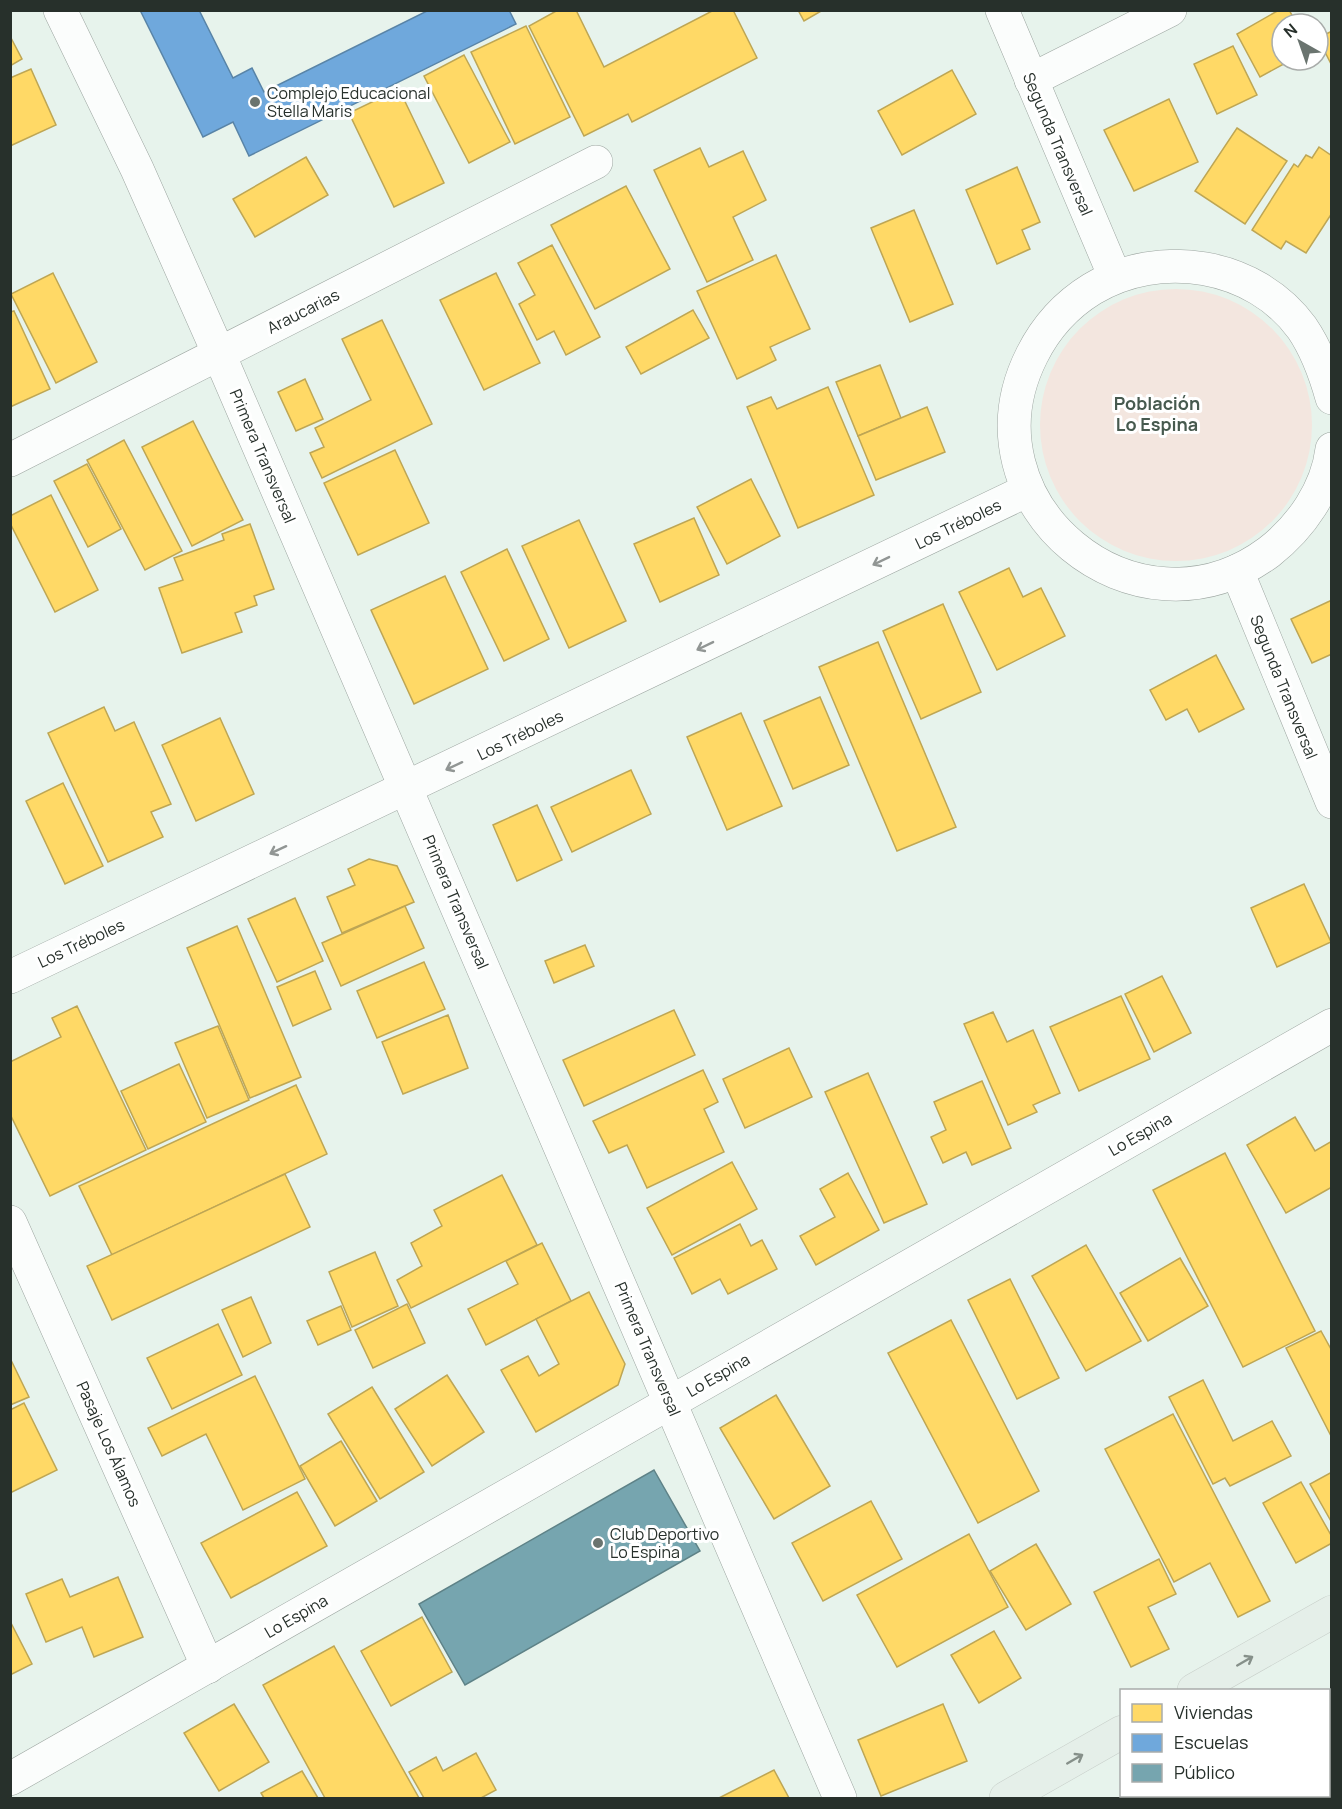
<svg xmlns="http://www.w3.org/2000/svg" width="1342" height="1809" viewBox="0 0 1342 1809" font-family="Manrope,sans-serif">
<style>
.green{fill:#f3e6df}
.homes{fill:#ffd966;stroke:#bea654;stroke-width:1.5}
.schools{fill:#6fa8dc;stroke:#5984a7;stroke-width:1.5}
.public{fill:#76a5af;stroke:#5e8287;stroke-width:1.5}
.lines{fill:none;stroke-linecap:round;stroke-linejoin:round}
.minor-casing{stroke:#9ca5a0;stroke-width:34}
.major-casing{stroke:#c7cec9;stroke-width:34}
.minor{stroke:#fbfdfc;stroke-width:33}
.major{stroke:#e5efe9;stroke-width:33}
.oneway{stroke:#919694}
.oneway2{stroke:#86908a}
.poi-dot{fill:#6a746f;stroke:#fff;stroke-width:2}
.labels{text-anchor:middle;stroke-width:6;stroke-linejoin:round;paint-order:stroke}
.poi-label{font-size:16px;fill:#27302b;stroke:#fff;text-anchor:start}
.street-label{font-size:16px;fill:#27302b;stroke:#fff}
.neighbourhood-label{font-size:18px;font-weight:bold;fill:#475a4f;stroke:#fff}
</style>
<rect width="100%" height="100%" fill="#e7f3ec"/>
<circle class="green" cx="1176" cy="425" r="136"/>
<g class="homes">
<polygon points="558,10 576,10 604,67 714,10 733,10 757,58 632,122 628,114 584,136 529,26"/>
<polygon points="798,10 823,10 804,21"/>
<polygon points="1279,10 1289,10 1297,24 1282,24 1282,60 1291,60 1260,77 1237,34"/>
<polygon points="526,26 570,117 515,144 471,52"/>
<polygon points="1332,31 1332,66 1318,38"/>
<polygon points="10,36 22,59 10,66"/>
<polygon points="1233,46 1257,95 1217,114 1194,64"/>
<polygon points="464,55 510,142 469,163 424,76"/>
<polygon points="31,69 56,125 10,146 10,78"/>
<polygon points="952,70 976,114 902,155 878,111"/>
<polygon points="399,89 444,183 394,207 349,113"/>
<polygon points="1169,99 1198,162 1134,191 1104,130"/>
<polygon points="1237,128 1287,161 1245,224 1195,191"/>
<polygon points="1319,147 1332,156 1332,213 1306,253 1286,241 1281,249 1252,230 1294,164 1298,167 1306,155 1312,158"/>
<polygon points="700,148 709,167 743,151 766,200 733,217 753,260 707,282 654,170"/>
<polygon points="306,157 328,195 255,237 233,199"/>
<polygon points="1017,167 1040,222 1022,230 1030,249 997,264 966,190"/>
<polygon points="626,186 670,269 595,309 551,225"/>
<polygon points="914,210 953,304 910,322 871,228"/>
<polygon points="552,245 600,337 566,355 554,331 537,340 519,304 535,295 518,263"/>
<polygon points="776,255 810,329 770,347 776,360 737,379 697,291"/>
<polygon points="53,273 97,362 56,383 11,294"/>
<polygon points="496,273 540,363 484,390 440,300"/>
<polygon points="693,310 709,338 641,374 626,347"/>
<polygon points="14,311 50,389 10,407 10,312"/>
<polygon points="382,320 432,424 322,478 310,453 324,447 315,428 371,400 342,339"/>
<polygon points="880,365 901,418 858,436 836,382"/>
<polygon points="305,379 323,419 296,431 278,392"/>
<polygon points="828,387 874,495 798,528 747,407 771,397 777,409"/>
<polygon points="927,407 945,452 876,480 858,436"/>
<polygon points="193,421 243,520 192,546 142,447"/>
<polygon points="124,440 182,551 145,570 87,460"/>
<polygon points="395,450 429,523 358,555 324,483"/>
<polygon points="87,464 121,529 88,547 54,481"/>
<polygon points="751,479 780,536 727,564 697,507"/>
<polygon points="51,495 98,590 55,612 10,523 10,516"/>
<polygon points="694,518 719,575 660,602 634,544"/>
<polygon points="579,520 626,621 569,648 522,546"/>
<polygon points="250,524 274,589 254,596 257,605 235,613 242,632 182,653 159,588 183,580 174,558 224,540 222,534"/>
<polygon points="507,549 549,639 504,661 461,572"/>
<polygon points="1009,568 1023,597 1041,588 1065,636 997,670 959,592"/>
<polygon points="445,576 488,669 414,704 371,610"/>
<polygon points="1332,600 1332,654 1312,663 1291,619"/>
<polygon points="943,604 981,692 921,719 883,631"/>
<polygon points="878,642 956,827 897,851 819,667"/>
<polygon points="1216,655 1244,709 1199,732 1187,709 1166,720 1150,690"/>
<polygon points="820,697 849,765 793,789 764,721"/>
<polygon points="104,707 115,731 134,722 171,804 151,812 163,837 108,862 48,733"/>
<polygon points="741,713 782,806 727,830 687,737"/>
<polygon points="220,718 254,794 196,821 162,745"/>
<polygon points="631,770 651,814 572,852 551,807"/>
<polygon points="63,783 103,866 65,884 26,801"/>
<polygon points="537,805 562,860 517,881 493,825"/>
<polygon points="369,859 397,866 414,902 342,933 327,897 355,885 348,869"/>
<polygon points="1304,884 1331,942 1277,967 1251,908"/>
<polygon points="295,898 323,961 277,982 248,919"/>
<polygon points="405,906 424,948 341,986 322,943"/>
<polygon points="237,926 301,1077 250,1098 187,948"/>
<polygon points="585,945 594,966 554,983 545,961"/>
<polygon points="424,962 445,1009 377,1038 357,991"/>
<polygon points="315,971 331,1009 293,1026 277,987"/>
<polygon points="1162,976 1191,1033 1154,1052 1125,994"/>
<polygon points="1121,996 1150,1059 1079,1091 1050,1027"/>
<polygon points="77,1006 146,1150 50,1196 10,1114 10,1062 61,1037 52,1018"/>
<polygon points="674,1010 695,1055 584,1106 563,1060"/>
<polygon points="993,1012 1007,1042 1033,1030 1060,1093 1033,1105 1037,1112 1008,1125 964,1024"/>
<polygon points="448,1015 468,1068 403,1094 382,1042"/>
<polygon points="218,1026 249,1100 207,1118 175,1043"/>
<polygon points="789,1048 812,1097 745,1128 723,1079"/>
<polygon points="179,1064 206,1122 148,1149 121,1091"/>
<polygon points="703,1070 718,1102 704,1109 724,1152 647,1188 627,1145 609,1153 593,1121"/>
<polygon points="868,1073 927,1204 884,1223 825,1092"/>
<polygon points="982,1081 1011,1148 972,1165 966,1152 943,1163 931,1137 946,1130 934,1102"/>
<polygon points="296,1085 327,1154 112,1255 79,1186"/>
<polygon points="1295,1117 1315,1151 1332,1141 1332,1187 1286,1213 1247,1145"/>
<polygon points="1225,1153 1315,1331 1243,1367 1153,1190"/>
<polygon points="732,1162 757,1209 672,1255 647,1208"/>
<polygon points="848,1173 879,1230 816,1265 800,1236 835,1217 820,1189"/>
<polygon points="285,1174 310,1227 112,1320 87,1266"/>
<polygon points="502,1175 537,1245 411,1308 397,1280 422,1266 411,1243 442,1226 434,1210"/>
<polygon points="740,1224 751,1246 762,1240 777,1269 728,1294 720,1279 692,1294 674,1258"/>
<polygon points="542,1243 571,1301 486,1345 468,1309 518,1284 506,1261"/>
<polygon points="1086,1245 1141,1341 1086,1371 1032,1276"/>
<polygon points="375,1252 398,1306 352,1327 329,1272"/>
<polygon points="1180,1258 1208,1306 1148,1341 1120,1293"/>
<polygon points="1010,1279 1059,1378 1017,1399 968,1300"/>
<polygon points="589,1292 625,1364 618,1385 536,1432 501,1370 528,1356 539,1376 559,1364 536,1319"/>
<polygon points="251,1297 271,1343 243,1357 222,1310"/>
<polygon points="407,1304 425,1343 373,1368 355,1330"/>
<polygon points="341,1306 351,1330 318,1345 307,1321"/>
<polygon points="951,1320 1039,1491 978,1523 888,1353"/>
<polygon points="218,1324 242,1375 172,1409 147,1358"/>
<polygon points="1321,1331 1332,1351 1332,1438 1286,1348"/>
<polygon points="10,1358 29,1397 10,1405"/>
<polygon points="447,1375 484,1432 432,1466 395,1409"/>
<polygon points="255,1376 305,1479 243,1510 206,1434 162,1456 148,1428"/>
<polygon points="1203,1380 1233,1441 1272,1421 1291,1456 1230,1486 1225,1478 1213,1484 1169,1397"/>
<polygon points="372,1387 424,1472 380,1499 328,1414"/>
<polygon points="776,1395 830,1486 774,1519 720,1428"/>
<polygon points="24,1403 57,1470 10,1493 10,1410"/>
<polygon points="1173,1414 1270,1601 1238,1617 1210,1563 1174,1582 1105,1449"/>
<polygon points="341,1441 377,1501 335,1526 300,1466"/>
<polygon points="1332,1472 1332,1523 1310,1484"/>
<polygon points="1301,1482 1332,1537 1332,1543 1296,1563 1263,1503"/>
<polygon points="297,1492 327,1546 231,1598 201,1543"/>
<polygon points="871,1501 902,1559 823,1601 792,1543"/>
<polygon points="969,1534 1008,1607 897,1667 857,1595"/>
<polygon points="1036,1544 1071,1604 1026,1630 990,1571"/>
<polygon points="1159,1559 1176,1594 1148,1607 1169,1649 1131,1667 1094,1592"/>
<polygon points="118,1577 143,1637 94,1657 82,1627 46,1642 26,1594 62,1579 70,1597"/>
<polygon points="422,1617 452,1672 391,1706 361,1651"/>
<polygon points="10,1621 32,1664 10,1675"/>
<polygon points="994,1631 1021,1678 979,1703 951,1655"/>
<polygon points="334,1646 419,1798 325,1798 263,1685"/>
<polygon points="234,1704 269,1762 219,1791 184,1733"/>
<polygon points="943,1704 967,1761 881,1796 858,1740"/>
<polygon points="476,1753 496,1790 481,1798 424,1798 409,1772 436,1757 443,1771"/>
<polygon points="774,1770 789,1798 719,1798"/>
<polygon points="302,1771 318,1798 264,1798 261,1793"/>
</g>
<polygon class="schools" points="140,10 199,10 233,78 252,68 264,92 429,10 509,10 516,24 249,156 233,122 203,137"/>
<polygon class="public" points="654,1470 700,1551 465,1685 419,1604"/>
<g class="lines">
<g class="minor-casing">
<g id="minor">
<polyline points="60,10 137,169 219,354 840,1798"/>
<polyline points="1002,10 1115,277"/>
<polyline points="1031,80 1170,10"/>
<path d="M1332,398C1325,373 1317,350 1302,328C1255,263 1159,248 1092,289C1066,305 1046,327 1032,355C957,503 1136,651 1269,552C1301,527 1327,490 1332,449"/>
<polyline points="10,460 596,162"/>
<polyline points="1237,571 1332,802"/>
<polyline points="10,977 1028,490"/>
<polyline points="10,1222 208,1667"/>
<polyline points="10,1779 1332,1025"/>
</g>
</g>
<g class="major-casing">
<g id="major">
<polyline points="1194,1690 1332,1612"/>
<polyline points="1006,1798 1122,1732"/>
</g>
</g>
<use href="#minor" class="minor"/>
<use href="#major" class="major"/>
</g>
<defs><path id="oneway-shaft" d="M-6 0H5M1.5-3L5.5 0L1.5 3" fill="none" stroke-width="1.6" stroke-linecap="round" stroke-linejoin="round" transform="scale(1.5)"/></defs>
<g class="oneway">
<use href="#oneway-shaft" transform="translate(881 561) rotate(154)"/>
<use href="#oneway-shaft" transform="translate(705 646) rotate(154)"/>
<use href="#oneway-shaft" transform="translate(454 766) rotate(155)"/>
<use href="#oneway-shaft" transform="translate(278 850) rotate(155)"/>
</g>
<g class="oneway2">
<use href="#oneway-shaft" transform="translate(1245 1661) rotate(-30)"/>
<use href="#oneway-shaft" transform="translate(1075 1759) rotate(-30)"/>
</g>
<g class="poi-dot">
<circle cx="255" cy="102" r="6"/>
<circle cx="598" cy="1543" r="6"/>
</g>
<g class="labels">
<g class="poi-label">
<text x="267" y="99">Complejo Educacional<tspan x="267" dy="18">Stella Maris</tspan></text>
<text x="610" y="1540">Club Deportivo<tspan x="610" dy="18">Lo Espina</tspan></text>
</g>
<g class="street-label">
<text transform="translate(1058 144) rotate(67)" y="6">Segunda Transversal</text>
<text transform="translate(303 311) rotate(-27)" y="6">Araucarias</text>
<text transform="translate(263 456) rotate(67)" y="6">Primera Transversal</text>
<text transform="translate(958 524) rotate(-26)" y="6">Los Tréboles</text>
<text transform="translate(1284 687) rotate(68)" y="6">Segunda Transversal</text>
<text transform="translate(520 735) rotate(-26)" y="6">Los Tréboles</text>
<text transform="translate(456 902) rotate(67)" y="6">Primera Transversal</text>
<text transform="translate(81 943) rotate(-25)" y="6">Los Tréboles</text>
<text transform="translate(1140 1134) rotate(-30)" y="6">Lo Espina</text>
<text transform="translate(648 1349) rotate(67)" y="6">Primera Transversal</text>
<text transform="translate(718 1375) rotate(-30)" y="6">Lo Espina</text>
<text transform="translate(109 1444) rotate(66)" y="6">Pasaje Los Álamos</text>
<text transform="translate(296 1616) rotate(-30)" y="6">Lo Espina</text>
</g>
<g class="neighbourhood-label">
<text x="1157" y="410">Población<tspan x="1157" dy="21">Lo Espina</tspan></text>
</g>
</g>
<rect width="1342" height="1809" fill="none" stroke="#27302b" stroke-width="24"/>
<rect x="1120" y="1689" width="210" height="108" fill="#ffffff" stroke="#a9acaa" stroke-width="1.5"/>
<rect x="1132" y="1704" width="30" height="18" fill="#ffd966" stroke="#a9acaa" stroke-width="1.5"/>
<text x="1174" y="1719" font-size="18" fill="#27302b">Viviendas</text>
<rect x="1132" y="1734" width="30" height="18" fill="#6fa8dc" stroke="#a9acaa" stroke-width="1.5"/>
<text x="1174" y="1749" font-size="18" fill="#27302b">Escuelas</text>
<rect x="1132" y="1764" width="30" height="18" fill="#76a5af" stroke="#a9acaa" stroke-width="1.5"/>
<text x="1174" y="1779" font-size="18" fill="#27302b">Público</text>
<g transform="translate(1300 42) rotate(320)"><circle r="28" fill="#ffffff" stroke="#a9acaa" stroke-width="1.5"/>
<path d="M0-4.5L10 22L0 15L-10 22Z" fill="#6a746f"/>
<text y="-9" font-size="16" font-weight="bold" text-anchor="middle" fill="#27302b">N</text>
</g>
</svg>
